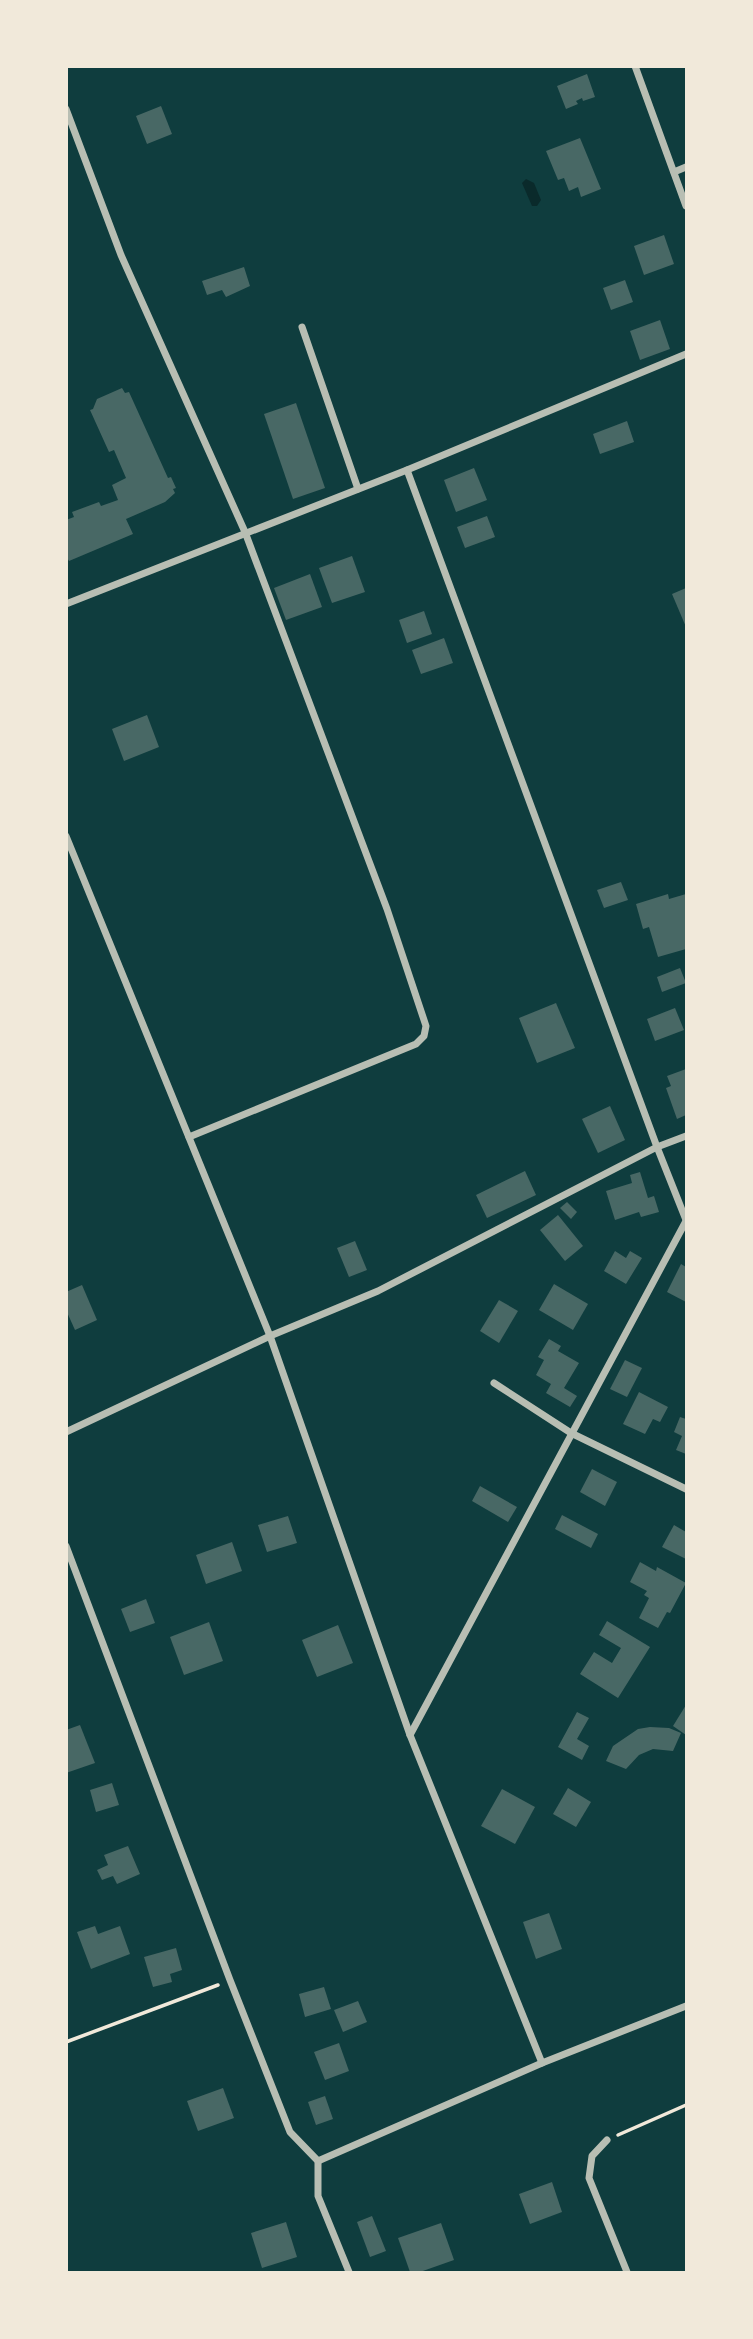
<svg xmlns="http://www.w3.org/2000/svg" width="753" height="2339" viewBox="0 0 753 2339" font-family="'Fira Sans',sans-serif">
<style>
.water{fill:#0a2a2b}
.building{fill:#486865}
.lines{fill:none;stroke-linecap:round;stroke-linejoin:round}
.path{stroke:#f1e9da;stroke-width:3.5}
.minor{stroke:#b8beb3;stroke-width:7}
</style>
<rect width="100%" height="100%" fill="#0f3d3e"/>
<polygon class="water" points="526,179 534,183 541,200 537,206 532,206 522,183"/>
<g class="building">
<polygon points="587,74 595,97 583,101 582,98 576,101 578,104 566,109 557,86"/>
<polygon points="161,106 172,134 147,144 136,116"/>
<polygon points="580,138 601,189 581,197 578,187 569,191 564,178 558,180 546,151"/>
<polygon points="664,235 674,264 644,275 634,246"/>
<polygon points="244,267 250,286 226,297 222,290 207,295 202,281"/>
<polygon points="625,280 633,302 611,310 603,288"/>
<polygon points="660,320 670,349 640,360 630,331"/>
<polygon points="122,388 125,393 129,392 168,478 171,477 176,488 173,489 175,493 165,502 126,519 133,534 69,561 66,556 66,520 74,517 72,512 99,502 101,506 118,500 112,485 126,478 114,450 109,452 90,410 93,409 97,399"/>
<polygon points="296,403 325,488 293,499 264,414"/>
<polygon points="627,421 634,442 600,454 593,434"/>
<polygon points="474,468 487,500 456,512 444,480"/>
<polygon points="487,516 495,537 465,548 457,527"/>
<polygon points="352,556 365,592 332,603 319,568"/>
<polygon points="310,574 322,607 286,620 274,588"/>
<polygon points="686,588 686,627 672,594"/>
<polygon points="424,611 432,634 407,643 399,620"/>
<polygon points="444,638 453,663 421,674 412,650"/>
<polygon points="147,715 159,747 124,761 112,729"/>
<polygon points="621,882 628,900 604,908 597,890"/>
<polygon points="668,894 669,899 686,894 686,949 658,957 649,927 643,929 636,904"/>
<polygon points="680,968 686,983 662,992 657,977"/>
<polygon points="556,1003 575,1048 537,1063 519,1018"/>
<polygon points="675,1008 684,1030 655,1041 647,1019"/>
<polygon points="686,1069 686,1115 677,1119 666,1088 671,1086 667,1076"/>
<polygon points="610,1106 625,1140 598,1153 582,1119"/>
<polygon points="525,1171 536,1195 487,1218 476,1195"/>
<polygon points="640,1172 648,1198 654,1196 659,1212 641,1217 639,1212 615,1220 606,1191 632,1183 630,1175"/>
<polygon points="567,1202 577,1212 571,1219 560,1208"/>
<polygon points="558,1215 583,1246 565,1261 540,1230"/>
<polygon points="355,1241 367,1270 349,1277 337,1248"/>
<polygon points="615,1251 626,1258 630,1251 642,1258 626,1284 604,1271"/>
<polygon points="681,1264 686,1267 686,1302 667,1292"/>
<polygon points="554,1284 588,1304 573,1330 539,1310"/>
<polygon points="82,1285 97,1320 75,1330 66,1310 66,1292"/>
<polygon points="499,1300 518,1311 499,1343 480,1331"/>
<polygon points="549,1339 561,1346 558,1351 579,1363 564,1388 577,1396 570,1407 546,1393 551,1384 536,1375 544,1360 538,1357"/>
<polygon points="625,1360 642,1368 627,1397 610,1389"/>
<polygon points="639,1392 668,1407 660,1422 653,1419 645,1434 623,1424"/>
<polygon points="680,1417 686,1419 686,1454 676,1450 682,1436 674,1432"/>
<polygon points="592,1469 617,1482 605,1506 580,1492"/>
<polygon points="480,1486 517,1507 508,1522 472,1501"/>
<polygon points="562,1515 598,1534 591,1548 555,1529"/>
<polygon points="288,1516 297,1543 267,1552 258,1525"/>
<polygon points="674,1525 686,1532 686,1559 662,1547"/>
<polygon points="232,1542 242,1571 206,1584 196,1555"/>
<polygon points="640,1562 656,1571 657,1567 686,1583 670,1613 667,1612 658,1628 639,1618 649,1598 644,1595 647,1591 630,1582"/>
<polygon points="146,1599 155,1623 130,1632 121,1609"/>
<polygon points="607,1621 650,1647 618,1698 580,1674 594,1652 612,1663 621,1648 599,1635"/>
<polygon points="209,1622 223,1661 184,1675 170,1637"/>
<polygon points="338,1625 353,1663 317,1677 302,1640"/>
<polygon points="686,1705 686,1735 673,1726"/>
<polygon points="577,1712 589,1718 577,1739 589,1746 582,1760 558,1747"/>
<polygon points="80,1725 95,1763 66,1773 66,1730"/>
<polygon points="650,1727 669,1728 681,1733 673,1751 653,1749 639,1755 626,1769 606,1761 613,1746 638,1729"/>
<polygon points="112,1783 119,1805 96,1812 90,1790"/>
<polygon points="568,1788 591,1802 576,1827 553,1814"/>
<polygon points="502,1789 535,1807 515,1844 481,1826"/>
<polygon points="128,1846 140,1874 117,1884 113,1876 102,1880 97,1870 108,1865 104,1855"/>
<polygon points="549,1913 562,1949 536,1959 523,1922"/>
<polygon points="95,1926 98,1934 120,1926 130,1954 91,1969 77,1932"/>
<polygon points="176,1948 182,1970 170,1974 172,1982 153,1987 144,1957"/>
<polygon points="324,1987 331,2009 305,2017 299,1994"/>
<polygon points="358,2001 367,2022 343,2032 334,2010"/>
<polygon points="339,2043 349,2071 325,2080 314,2052"/>
<polygon points="223,2088 234,2118 198,2131 187,2101"/>
<polygon points="325,2096 333,2119 316,2125 308,2102"/>
<polygon points="552,2182 562,2212 530,2224 519,2194"/>
<polygon points="372,2216 386,2251 370,2257 357,2222"/>
<polygon points="286,2222 297,2257 262,2268 251,2233"/>
<polygon points="441,2223 454,2260 420,2272 410,2272 398,2238"/>
</g>
<g class="lines">
<g class="path">
<polyline points="66,2042 218,1985"/>
<polyline points="618,2135 686,2105"/>
</g>
<g class="minor">
<polyline points="635,66 686,206"/>
<polyline points="66,109 121,255 245,532 387,909 426,1026 424,1036 416,1044 189,1137"/>
<polyline points="674,172 686,167"/>
<polyline points="302,327 358,489"/>
<polyline points="407,470 657,1147 686,1220"/>
<polyline points="66,604 407,470 686,354"/>
<polyline points="66,836 270,1336 410,1735 542,2063"/>
<polyline points="494,1383 571,1433 686,1489"/>
<polyline points="66,1432 270,1336 378,1291 657,1147 686,1136"/>
<polyline points="66,1546 230,1980 290,2132 318,2161 318,2196 349,2272"/>
<polyline points="410,1735 686,1221"/>
<polyline points="607,2140 592,2156 589,2178 627,2272"/>
<polyline points="318,2161 542,2063 686,2006"/>
</g>
</g>
<rect width="753" height="2339" fill="none" stroke="#f1e9da" stroke-width="136"/>
</svg>
